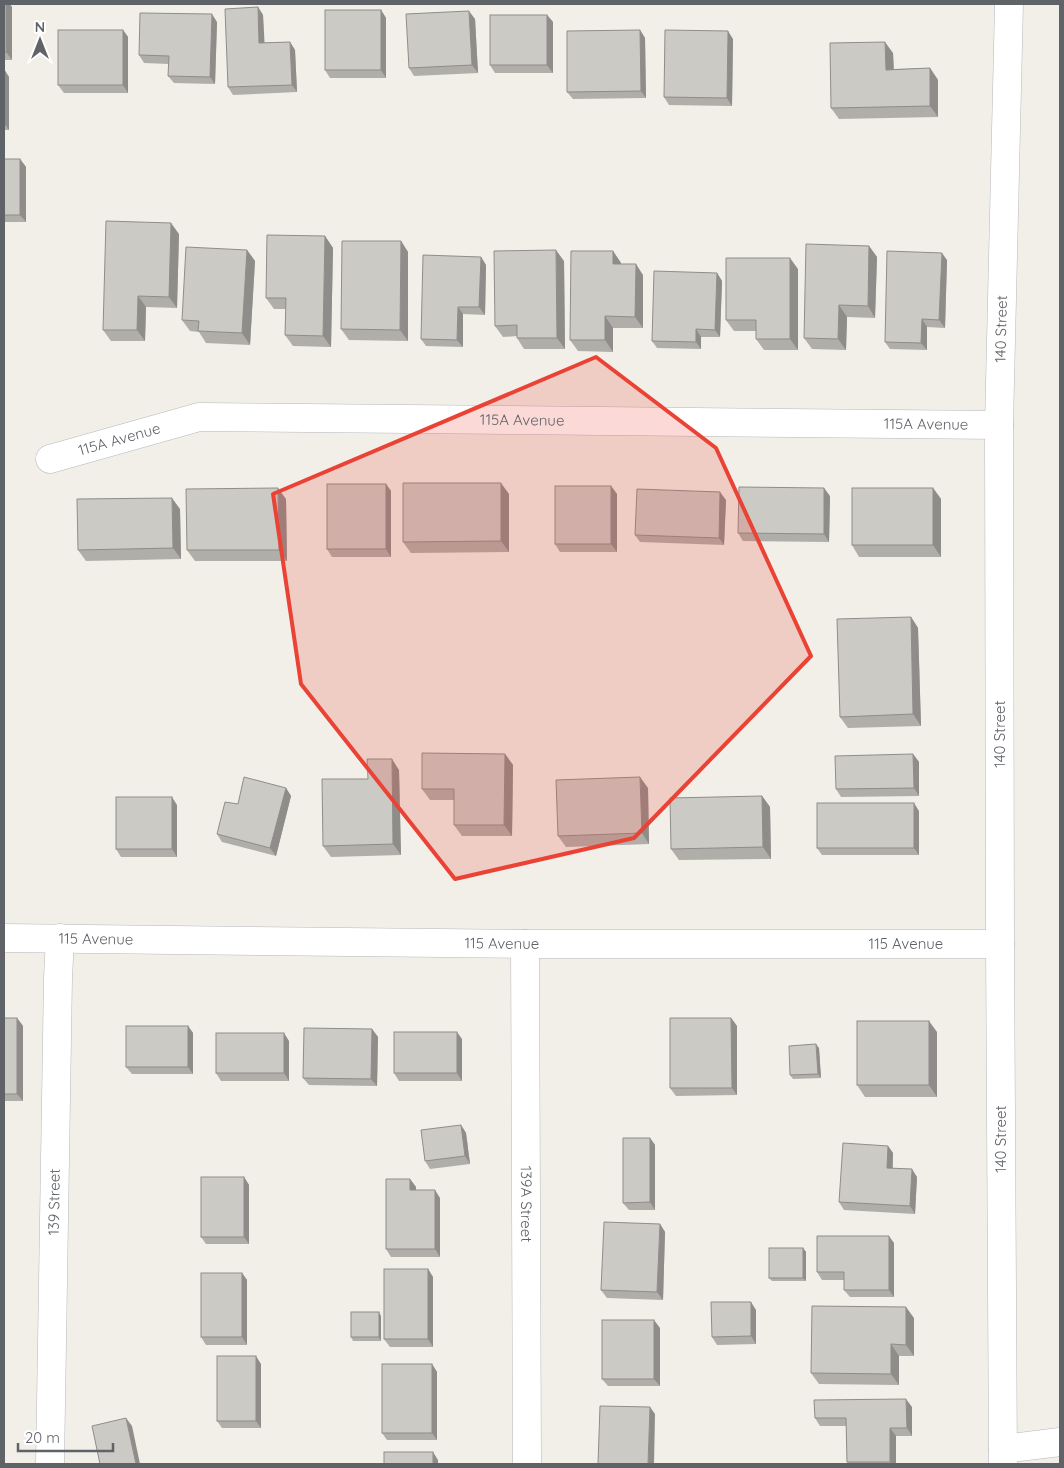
<svg xmlns="http://www.w3.org/2000/svg" width="1064" height="1468" viewBox="0 0 1064 1468" font-family="Quicksand,sans-serif">
<style>
.lines{fill:none;stroke-linecap:round;stroke-linejoin:round}
.minor-casing{stroke:#b5b8bc;stroke-width:29}
.minor{stroke:#fff;stroke-width:28}
.wall{fill:#afaea9}
.shaded-wall{fill:#8f8d8a}
.building{fill:#cccac5;stroke:#8f8d8a}
.marked{fill:#ea4335;fill-opacity:0.2;stroke:#ea4335;stroke-width:4;stroke-linejoin:round}
.labels{text-anchor:middle;stroke-width:4;stroke-linejoin:round;paint-order:stroke}
.street-label{font-size:15px;fill:#5f6368;stroke:#fff}
</style>
<rect width="100%" height="100%" fill="#f1efe8"/>
<g class="lines">
<g class="minor-casing">
<g id="minor">
<path id="s1" d="M50,459L199,417L999,425"/>
<path id="s2" d="M4,938L525,944H1000"/>
<path id="s3" d="M525,944L527,1464"/>
<polyline points="1003,1449 1060,1442"/>
<path id="s4" d="M50,1464L58,978L60,938"/>
<path id="s5" d="M1003,1464L1000,944L999,425L1009,4"/>
</g>
</g>
<use href="#minor" class="minor"/>
</g>
<g class="wall">
<polygon points="4,4 12,7 12,60 4,60"/>
<polygon points="258,7 263,15 264,43 290,42 295,50 297,92 233,95 228,87"/>
<polygon points="381,10 386,18 386,78 330,78 325,70"/>
<polygon points="547,15 553,22 553,73 495,73 490,65"/>
<polygon points="475,19 478,73 414,76 409,68"/>
<polygon points="217,22 215,84 174,83 168,76 169,64 144,63 139,55"/>
<polygon points="123,30 128,37 128,93 64,93 58,85"/>
<polygon points="640,30 645,38 646,98 573,99 567,92"/>
<polygon points="733,39 732,106 669,105 664,97"/>
<polygon points="893,53 894,69 930,68 938,80 938,117 839,119 831,108"/>
<polygon points="4,69 9,77 9,130 4,130"/>
<polygon points="4,159 20,159 26,167 26,222 4,222"/>
<polygon points="179,234 177,308 146,307 145,341 111,341 103,330"/>
<polygon points="325,236 333,248 331,347 293,346 285,335 286,309 274,309 266,298"/>
<polygon points="401,241 408,252 408,341 349,340 341,329"/>
<polygon points="869,246 877,257 875,318 847,317 846,350 812,349 804,338"/>
<polygon points="247,250 255,261 250,345 206,343 199,332 190,331 182,320"/>
<polygon points="613,251 621,263 621,264 643,275 643,328 613,328 613,352 578,351 570,340"/>
<polygon points="481,257 486,265 485,315 463,314 463,347 426,346 421,339"/>
<polygon points="947,260 945,328 927,327 927,350 890,349 885,342"/>
<polygon points="564,261 565,349 524,349 517,338 517,336 503,337 495,326"/>
<polygon points="798,269 798,350 764,350 756,339 756,331 734,331 726,320"/>
<polygon points="717,273 722,281 720,337 701,337 701,349 657,348 652,341"/>
<polygon points="386,484 391,491 391,557 332,557 327,549"/>
<polygon points="611,486 617,494 617,552 560,552 555,544"/>
<polygon points="933,488 941,499 941,557 859,557 852,545"/>
<polygon points="509,494 509,552 411,553 403,542"/>
<polygon points="830,496 829,542 743,541 738,533"/>
<polygon points="286,499 287,561 195,561 187,550"/>
<polygon points="726,500 724,545 640,542 635,535"/>
<polygon points="180,509 181,559 86,561 78,550"/>
<polygon points="911,617 918,628 921,726 848,728 840,717"/>
<polygon points="505,754 513,765 512,836 462,836 454,825 454,800 430,800 422,789"/>
<polygon points="913,754 919,762 919,796 841,797 836,789"/>
<polygon points="399,770 401,855 331,857 323,846 368,779"/>
<polygon points="286,788 291,796 276,856 222,842 217,834"/>
<polygon points="648,788 649,844 566,847 558,836"/>
<polygon points="762,796 770,807 771,859 679,860 671,849"/>
<polygon points="177,805 177,857 121,857 116,849"/>
<polygon points="919,811 919,855 822,855 817,848"/>
<polygon points="4,1018 17,1018 23,1026 23,1101 4,1101"/>
<polygon points="731,1018 737,1026 737,1095 676,1096 670,1088"/>
<polygon points="188,1026 193,1033 193,1074 132,1074 126,1067"/>
<polygon points="372,1029 378,1037 377,1086 309,1085 303,1078"/>
<polygon points="937,1032 937,1097 865,1097 857,1085"/>
<polygon points="462,1039 462,1081 399,1081 394,1073"/>
<polygon points="289,1041 289,1081 221,1081 216,1073"/>
<polygon points="819,1048 821,1078 793,1079 790,1075"/>
<polygon points="461,1125 466,1133 470,1164 430,1169 425,1161"/>
<polygon points="650,1138 655,1145 655,1210 629,1210 623,1203"/>
<polygon points="888,1146 893,1153 893,1168 917,1177 915,1214 844,1210 839,1202"/>
<polygon points="244,1177 249,1185 249,1244 206,1244 201,1237"/>
<polygon points="410,1179 416,1187 416,1190 440,1198 440,1257 391,1257 386,1249"/>
<polygon points="660,1224 665,1232 663,1300 607,1298 601,1290"/>
<polygon points="894,1243 894,1297 850,1297 844,1290 844,1280 822,1280 817,1272"/>
<polygon points="803,1248 806,1252 806,1281 772,1281 769,1278"/>
<polygon points="428,1269 433,1277 433,1347 390,1347 384,1339"/>
<polygon points="242,1273 247,1280 247,1345 206,1345 201,1337"/>
<polygon points="756,1310 756,1344 717,1345 712,1337"/>
<polygon points="381,1316 381,1341 353,1341 351,1337"/>
<polygon points="914,1318 914,1356 899,1356 899,1385 819,1384 811,1373"/>
<polygon points="660,1328 660,1386 608,1386 602,1379"/>
<polygon points="261,1364 261,1428 222,1428 217,1421"/>
<polygon points="432,1364 437,1372 437,1440 387,1440 382,1433"/>
<polygon points="912,1407 912,1436 896,1436 896,1464 848,1464 847,1462 846,1426 820,1426 815,1418"/>
</g>
<g class="shaded-wall">
<polygon points="6,4 10,4 12,7 12,60 6,52"/>
<polygon points="258,7 263,15 265,51 259,43"/>
<polygon points="381,10 386,18 386,78 381,70"/>
<polygon points="469,11 475,19 478,73 472,65"/>
<polygon points="212,14 217,22 215,84 210,77"/>
<polygon points="547,15 553,22 553,73 547,65"/>
<polygon points="123,30 128,37 128,93 123,85"/>
<polygon points="640,30 645,38 646,98 641,91"/>
<polygon points="728,31 733,39 732,106 727,98"/>
<polygon points="290,42 295,50 297,92 292,85"/>
<polygon points="885,42 893,53 894,81 886,70"/>
<polygon points="930,68 938,80 938,117 930,106"/>
<polygon points="4,69 9,77 9,130 4,123"/>
<polygon points="20,159 26,167 26,222 20,215"/>
<polygon points="171,223 179,234 177,308 169,297"/>
<polygon points="325,236 333,248 331,347 323,336"/>
<polygon points="401,241 408,252 408,341 400,330"/>
<polygon points="869,246 877,257 875,318 868,306"/>
<polygon points="247,250 255,261 250,345 242,333"/>
<polygon points="556,250 564,261 565,349 557,338"/>
<polygon points="613,251 621,263 621,275 613,264"/>
<polygon points="942,253 947,260 945,328 939,320"/>
<polygon points="481,257 486,265 485,315 479,307"/>
<polygon points="790,258 798,269 798,350 790,339"/>
<polygon points="636,264 643,275 643,328 635,317"/>
<polygon points="717,273 722,281 720,337 715,330"/>
<polygon points="138,296 146,307 145,341 137,330"/>
<polygon points="839,305 847,317 846,350 838,339"/>
<polygon points="458,307 463,314 463,347 457,340"/>
<polygon points="605,316 613,328 613,352 605,340"/>
<polygon points="922,319 927,327 927,350 921,343"/>
<polygon points="696,329 701,337 701,349 696,342"/>
<polygon points="501,483 509,494 509,552 501,541"/>
<polygon points="386,484 391,491 391,557 386,549"/>
<polygon points="611,486 617,494 617,552 611,544"/>
<polygon points="278,488 286,499 287,561 279,550"/>
<polygon points="824,488 830,496 829,542 824,534"/>
<polygon points="933,488 941,499 941,557 933,545"/>
<polygon points="720,492 726,500 724,545 719,538"/>
<polygon points="172,498 180,509 181,559 173,548"/>
<polygon points="911,617 918,628 921,726 913,714"/>
<polygon points="505,754 513,765 512,836 504,825"/>
<polygon points="913,754 919,762 919,796 914,788"/>
<polygon points="392,759 399,770 401,855 393,844"/>
<polygon points="640,777 648,788 649,844 642,833"/>
<polygon points="286,788 291,796 276,856 270,848"/>
<polygon points="762,796 770,807 771,859 763,847"/>
<polygon points="172,797 177,805 177,857 172,849"/>
<polygon points="914,803 919,811 919,855 914,848"/>
<polygon points="17,1018 23,1026 23,1101 17,1094"/>
<polygon points="731,1018 737,1026 737,1095 732,1088"/>
<polygon points="929,1021 937,1032 937,1097 929,1085"/>
<polygon points="188,1026 193,1033 193,1074 188,1067"/>
<polygon points="372,1029 378,1037 377,1086 371,1079"/>
<polygon points="457,1032 462,1039 462,1081 457,1073"/>
<polygon points="284,1033 289,1041 289,1081 284,1073"/>
<polygon points="816,1044 819,1048 821,1078 818,1074"/>
<polygon points="461,1125 466,1133 470,1164 465,1156"/>
<polygon points="650,1138 655,1145 655,1210 650,1202"/>
<polygon points="888,1146 893,1153 892,1175 887,1168"/>
<polygon points="912,1169 917,1177 915,1214 910,1206"/>
<polygon points="244,1177 249,1185 249,1244 244,1237"/>
<polygon points="410,1179 416,1187 416,1198 410,1190"/>
<polygon points="435,1190 440,1198 440,1257 435,1249"/>
<polygon points="660,1224 665,1232 663,1300 657,1292"/>
<polygon points="889,1236 894,1243 894,1297 889,1290"/>
<polygon points="803,1248 806,1252 806,1281 803,1278"/>
<polygon points="428,1269 433,1277 433,1347 428,1339"/>
<polygon points="242,1273 247,1280 247,1345 242,1337"/>
<polygon points="751,1302 756,1310 756,1344 751,1336"/>
<polygon points="906,1307 914,1318 914,1356 906,1345"/>
<polygon points="379,1312 381,1316 381,1341 379,1337"/>
<polygon points="654,1320 660,1328 660,1386 654,1379"/>
<polygon points="891,1344 899,1356 899,1385 891,1374"/>
<polygon points="256,1356 261,1364 261,1428 256,1421"/>
<polygon points="432,1364 437,1372 437,1440 432,1433"/>
<polygon points="906,1399 912,1407 912,1436 907,1428"/>
<polygon points="650,1407 655,1414 654,1464 648,1464"/>
<polygon points="126,1418 132,1426 140,1464 136,1464"/>
<polygon points="890,1428 896,1436 896,1464 892,1464 890,1462"/>
<polygon points="433,1452 438,1460 438,1464 433,1464"/>
</g>
<g class="building">
<rect x="4" y="4" width="2" height="48"/>
<polygon points="258,7 259,43 290,42 292,85 228,87 225,9"/>
<rect x="325" y="10" width="56" height="60"/>
<polygon points="469,11 472,65 409,68 406,14"/>
<polygon points="140,13 212,14 210,77 168,76 169,56 139,55"/>
<rect x="490" y="15" width="57" height="50"/>
<rect x="58" y="30" width="65" height="55"/>
<polygon points="640,30 641,91 567,92 567,31"/>
<polygon points="665,30 728,31 727,98 664,97"/>
<polygon points="885,42 886,70 930,68 930,106 831,108 830,43"/>
<rect x="4" y="159" width="16" height="56"/>
<polygon points="106,221 171,223 169,297 138,296 137,330 103,330"/>
<polygon points="267,235 325,236 323,336 285,335 286,298 266,298"/>
<polygon points="342,241 401,241 400,330 341,329"/>
<polygon points="806,244 869,246 868,306 839,305 838,339 804,338"/>
<polygon points="186,247 247,250 242,333 198,331 199,321 182,320"/>
<polygon points="556,250 557,338 517,338 517,325 495,326 494,251"/>
<polygon points="571,251 613,251 613,264 636,264 635,317 605,316 605,340 570,340"/>
<polygon points="887,251 942,253 939,320 922,319 921,343 885,342"/>
<polygon points="423,255 481,257 479,307 458,307 457,340 421,339"/>
<polygon points="726,258 790,258 790,339 756,339 756,320 726,320"/>
<polygon points="654,271 717,273 715,330 696,329 696,342 652,341"/>
<polygon points="403,483 501,483 501,541 403,542"/>
<rect x="327" y="484" width="59" height="65"/>
<rect x="555" y="486" width="56" height="58"/>
<polygon points="739,487 824,488 824,534 738,533"/>
<polygon points="278,488 279,550 187,550 186,489"/>
<rect x="852" y="488" width="81" height="57"/>
<polygon points="637,489 720,492 719,538 635,535"/>
<polygon points="172,498 173,548 78,550 77,499"/>
<polygon points="911,617 913,714 840,717 837,619"/>
<polygon points="422,753 505,754 504,825 454,825 454,789 422,789"/>
<polygon points="913,754 914,788 836,789 835,756"/>
<polygon points="367,759 392,759 393,844 323,846 322,779 368,779"/>
<polygon points="244,777 286,788 270,848 217,834 225,802 238,804"/>
<polygon points="640,777 642,833 558,836 556,780"/>
<polygon points="762,796 763,847 671,849 670,798"/>
<rect x="116" y="797" width="56" height="52"/>
<rect x="817" y="803" width="97" height="45"/>
<rect x="4" y="1018" width="13" height="76"/>
<polygon points="670,1018 731,1018 732,1088 670,1088"/>
<rect x="857" y="1021" width="72" height="64"/>
<rect x="126" y="1026" width="62" height="41"/>
<polygon points="304,1028 372,1029 371,1079 303,1078"/>
<rect x="394" y="1032" width="63" height="41"/>
<rect x="216" y="1033" width="68" height="40"/>
<polygon points="816,1044 818,1074 790,1075 789,1046"/>
<polygon points="461,1125 465,1156 425,1161 421,1130"/>
<polygon points="623,1138 650,1138 650,1202 623,1203"/>
<polygon points="843,1143 888,1146 887,1168 912,1169 910,1206 839,1202"/>
<rect x="201" y="1177" width="43" height="60"/>
<polygon points="386,1179 410,1179 410,1190 435,1190 435,1249 386,1249"/>
<polygon points="604,1222 660,1224 657,1292 601,1290"/>
<polygon points="817,1236 889,1236 889,1290 844,1290 844,1272 817,1272"/>
<rect x="769" y="1248" width="34" height="30"/>
<rect x="384" y="1269" width="44" height="70"/>
<rect x="201" y="1273" width="41" height="64"/>
<polygon points="711,1302 751,1302 751,1336 712,1337"/>
<polygon points="812,1306 906,1307 906,1345 891,1344 891,1374 811,1373"/>
<rect x="351" y="1312" width="28" height="25"/>
<rect x="602" y="1320" width="52" height="59"/>
<rect x="217" y="1356" width="39" height="65"/>
<rect x="382" y="1364" width="50" height="69"/>
<polygon points="906,1399 907,1428 890,1428 890,1462 847,1462 846,1418 815,1418 814,1400"/>
<polygon points="600,1406 650,1407 648,1464 598,1464"/>
<polygon points="126,1418 136,1464 100,1464 92,1426"/>
<rect x="384" y="1452" width="49" height="12"/>
</g>
<path class="marked" d="M596,357L716,448L811,656L634,838L455,879L301,684L273,494Z"/>
<g class="labels">
<g class="street-label">
<text dy="5" stroke="none"><textPath href="#s5" startOffset="1135">140 Street</textPath></text>
<text dy="5" stroke="none"><textPath href="#s1" startOffset="478">115A Avenue</textPath></text>
<text dy="5" stroke="none"><textPath href="#s1" startOffset="882">115A Avenue</textPath></text>
<text dy="5" stroke="none"><textPath href="#s1" startOffset="72">115A Avenue</textPath></text>
<text transform="translate(1000 734) rotate(-90)" y="5">140 Street</text>
<text dy="5" stroke="none"><textPath href="#s2" startOffset="92">115 Avenue</textPath></text>
<text dy="5" stroke="none"><textPath href="#s2" startOffset="498">115 Avenue</textPath></text>
<text dy="5" stroke="none"><textPath href="#s2" startOffset="902">115 Avenue</textPath></text>
<text transform="translate(1001 1139) rotate(-90)" y="5">140 Street</text>
<text dy="5" stroke="none"><textPath href="#s4" startOffset="262">139 Street</textPath></text>
<text dy="5" stroke="none"><textPath href="#s3" startOffset="260">139A Street</textPath></text>
</g>
</g>
<rect width="1064" height="1468" fill="none" stroke="#5f6368" stroke-width="10"/>
<g transform="translate(40 40)" stroke="#ffffff" stroke-width="4" paint-order="stroke">
<path d="M0-4L9 19L0 12L-9 19Z" fill="#5f6368"/>
<text y="-8" font-size="14" font-weight="bold" text-anchor="middle" fill="#5f6368">N</text>
</g>
<path d="M18 1443v8h95v-8" fill="none" stroke="#5f6368" stroke-width="2.5"/>
<text x="25" y="1443" font-size="15" fill="#5f6368" stroke="#ffffff" stroke-width="4" paint-order="stroke">20 m</text>
</svg>
